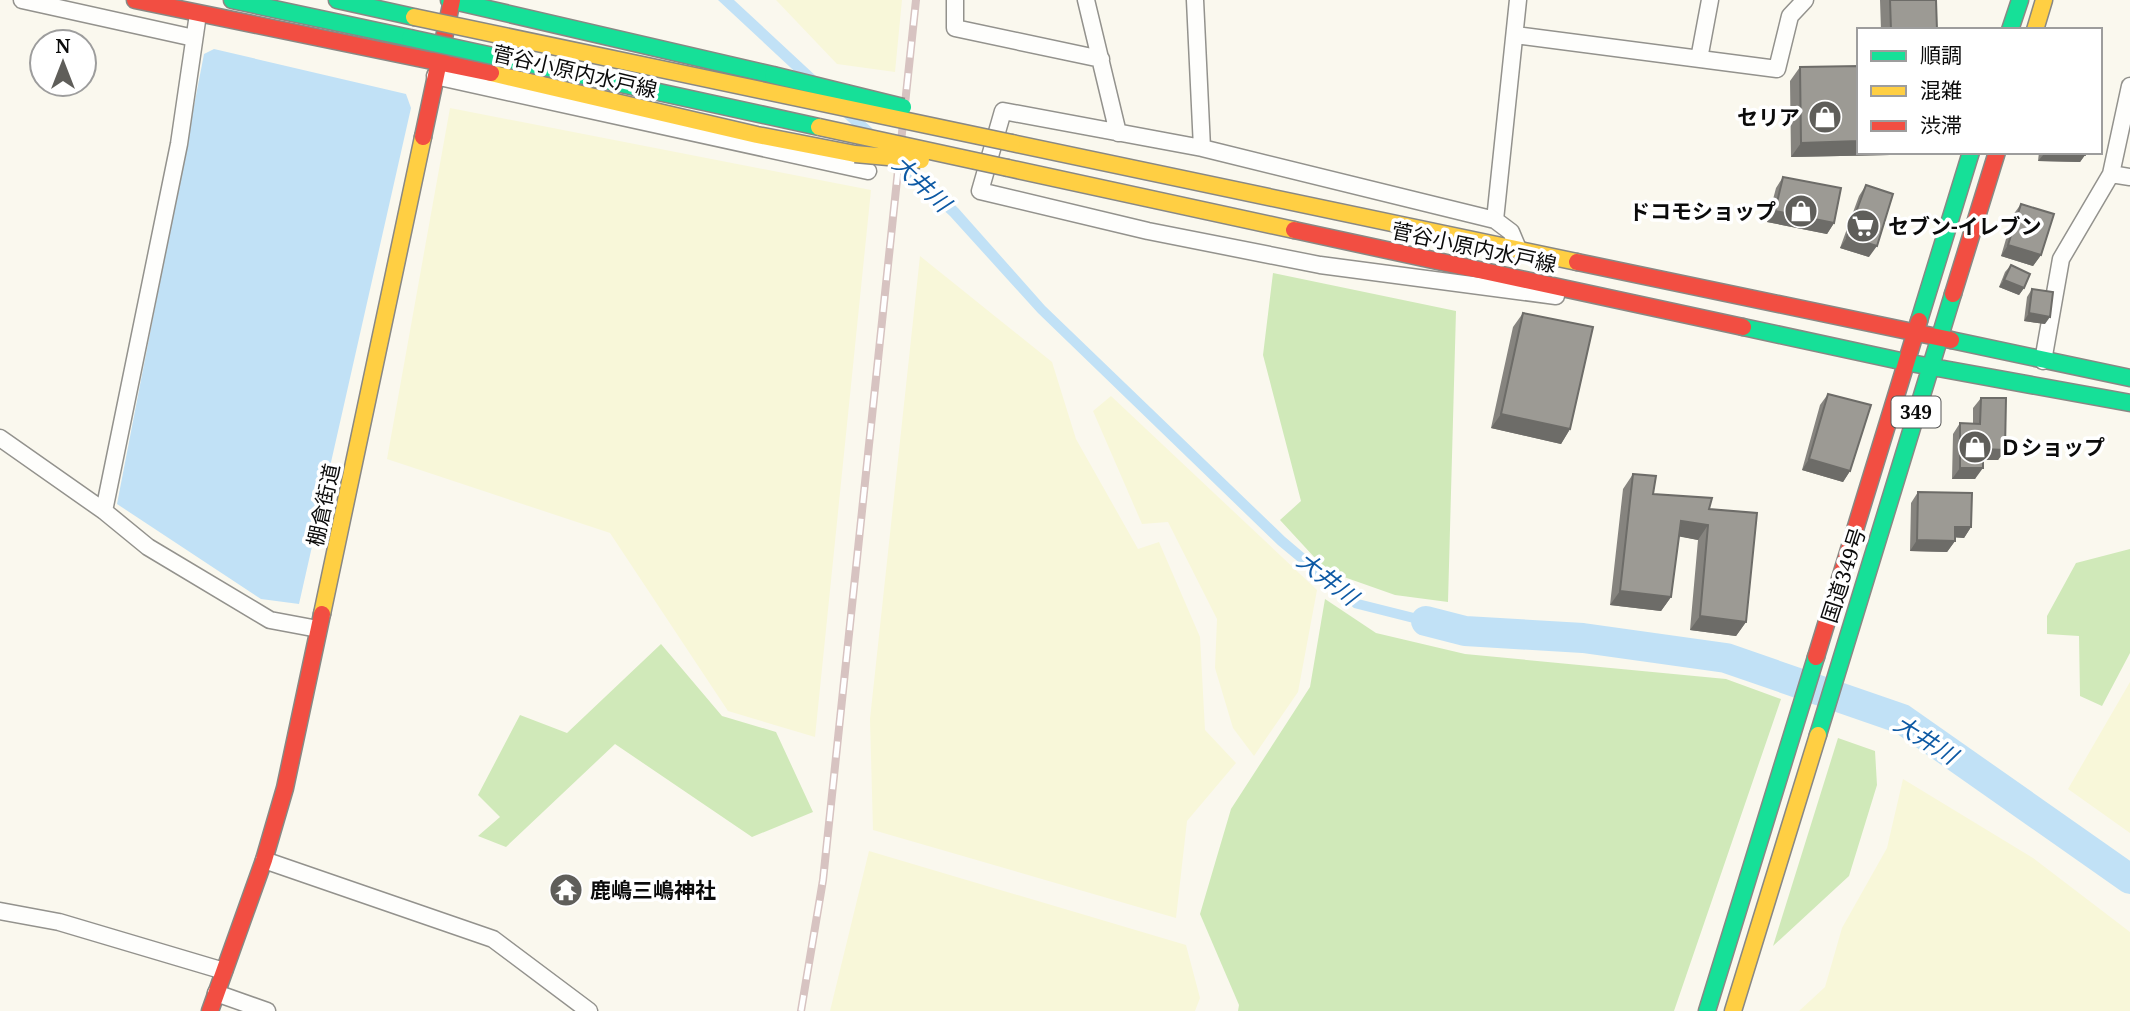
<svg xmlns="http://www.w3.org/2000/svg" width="2130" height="1011" viewBox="0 0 2130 1011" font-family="'Noto Serif','Noto Sans JP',serif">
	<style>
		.farmland { fill: #f8f7d9 }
		.forest { fill: #d0e9b9 }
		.water { fill: #c1e1f6 }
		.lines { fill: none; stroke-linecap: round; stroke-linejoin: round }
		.river { stroke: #c1e1f6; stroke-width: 30 }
		.street-casing { stroke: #93928d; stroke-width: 19 }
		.fast-casing { stroke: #898884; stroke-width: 19 }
		.slow-casing { stroke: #898884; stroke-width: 19 }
		.jam-casing { stroke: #898884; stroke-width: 19 }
		.street { stroke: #fefefc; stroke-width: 16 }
		.fast { stroke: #16e098; stroke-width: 16 }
		.slow { stroke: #ffcf43; stroke-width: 16 }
		.jam { stroke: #f24e42; stroke-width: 16 }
		.rail-casing { stroke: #d7c3c1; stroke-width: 8 }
		.rail { stroke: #fff; stroke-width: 5; stroke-dasharray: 16; stroke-linecap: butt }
		.fast-bridge-casing { stroke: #898884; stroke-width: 19; stroke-linecap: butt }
		.slow-bridge-casing { stroke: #898884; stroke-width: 19; stroke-linecap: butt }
		.fast-bridge { stroke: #16e098; stroke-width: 16 }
		.slow-bridge { stroke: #ffcf43; stroke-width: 16 }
		.wall { fill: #86847f }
		.shaded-wall { fill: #6d6c68 }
		.building { fill: #9c9a94; stroke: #6d6c68; stroke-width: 2 }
		.labels { text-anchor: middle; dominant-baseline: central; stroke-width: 7; stroke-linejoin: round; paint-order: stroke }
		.shield { fill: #fff; stroke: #545454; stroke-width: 2 }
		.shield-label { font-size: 19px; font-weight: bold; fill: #0b0b0b }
		.street-label { font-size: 21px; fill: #0b0b0b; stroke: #fff }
		.poi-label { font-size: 21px; font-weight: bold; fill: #0b0b0b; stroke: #fff; text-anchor: start }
		.water-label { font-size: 23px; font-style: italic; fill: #0d59a4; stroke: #fff }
	</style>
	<rect width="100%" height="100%" fill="#faf8ee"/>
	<path class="farmland" d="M776 0H902L895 72 837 64Z
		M450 108 871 190 815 737 728 711 610 533 387 459Z
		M920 256 1052 362 1076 439 1138 549 1159 542 1200 637 1205 730 1236 763 1187 821 1176 918 873 830 870 719Z
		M1111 396 1317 590 1298 692 1254 756 1233 728 1215 668 1217 619 1168 522 1142 524 1093 411Z
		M2130 682V833L2068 789Z
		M1903 779 2033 858 2130 932V1011H1799L1825 987 1842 928 1887 848Z
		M869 851 1186 945 1200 998 1195 1011H830Z"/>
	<path class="forest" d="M1273 273 1456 311 1448 602 1395 595 1327 571 1280 520 1301 501 1263 355Z
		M2130 549V653L2102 706 2080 696 2079 636 2047 634V616L2076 563Z
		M1325 599 1376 633 1465 654 1726 679 1781 699 1674 1011H1238L1239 1005 1200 914 1231 809 1310 687Z
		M661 644 722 716 776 732 813 812 752 837 615 744 506 847 478 836 500 817 478 795 520 715 567 733Z
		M1838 738 1875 751 1877 785 1849 876 1773 946Z"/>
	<path class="water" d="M718 0H734L958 208 1045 306 1285 537 1358 599 1466 626 1465 636 1354 608 1278 545 1038 313 950 216Z
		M214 49 406 94 411 108 299 604 261 599 117 504 204 54Z"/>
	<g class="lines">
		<path class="river" d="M1426 621 1465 631 1583 638 1726 658 1902 719 2130 879"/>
		<defs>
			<path id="street" d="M22 0 194 38
				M955 0V28L1101 59
				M1086 0 1118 133
				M1195 0 1202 148
				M1518 0 1495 220 1202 148 1003 111 980 191 1148 231 1320 265 1556 296
				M1515 35 1777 69 1790 16 1805 0
				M1699 59 1710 0
				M435 76 868 171
				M2111 174 2130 177
				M1495 220 1511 232 1519 251
				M2043 361 2061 259 2111 174 2130 86
				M0 438 104 511 148 547 270 620 318 629
				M104 511 179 144 198 14
				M264 860 493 939 589 1011
				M0 911 59 922 224 971
				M216 993 267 1011"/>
			<path id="fast" d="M232 0 410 38
				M337 0 414 17
				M449 0 773 75
				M2010 30 2020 0
				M1919 321 1971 152
				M1743 327 1905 362 2130 403
				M1951 340 2130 378
				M1818 735 1953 294
				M1707 1011 1816 657"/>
			<path id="slow" d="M2035 30 2044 0
				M491 73 757 135 855 154
				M1012 143 1577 262
				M1008 168 1294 230
				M322 614 423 137
				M1733 1011 1818 735"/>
			<path id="jam" d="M135 0 491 73
				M423 137 452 0
				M1294 230 1743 327
				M1577 262 1951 340
				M1953 294 1997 152
				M1816 657 1919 321
				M210 1011 264 860 285 788 322 614"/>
		</defs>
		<use href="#street" class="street-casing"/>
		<use href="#fast" class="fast-casing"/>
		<use href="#slow" class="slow-casing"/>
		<use href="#jam" class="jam-casing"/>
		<use href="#street" class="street"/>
		<use href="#fast" class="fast"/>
		<use href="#slow" class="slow"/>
		<use href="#jam" class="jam"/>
		<defs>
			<path id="rail" d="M801 1011 823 880 916 0"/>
		</defs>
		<use href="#rail" class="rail-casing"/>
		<use href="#rail" class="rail"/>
		<defs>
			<path id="fast-bridge" d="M410 38 819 127
				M773 75 903 107"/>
			<path id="slow-bridge" d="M414 17 1012 143
				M819 127 1008 168
				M855 154 921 160"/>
		</defs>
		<use href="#fast-bridge" class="fast-bridge-casing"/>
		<use href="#slow-bridge" class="slow-bridge-casing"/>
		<use href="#fast-bridge" class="fast-bridge"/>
		<use href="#slow-bridge" class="slow-bridge"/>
	</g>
	<path class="wall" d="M1880 0H1936L1937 30H1881Z
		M1800 67 1890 155 1791 157 1790 81Z
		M2039 152H2086L2085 155 2080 162 2038 161Z
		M1783 177 1834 223 1827 234 1767 222 1776 188Z
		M1866 185 1869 257 1840 248 1859 196Z
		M2021 204 2041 255 2033 266 2001 256 2013 215Z
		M2011 265 2024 288 2019 295 1999 287 2005 272Z
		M2032 289 2045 324 2024 321 2027 297Z
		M1523 313 1570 429 1561 444 1491 428 1513 327Z
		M1828 394 1850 471 1843 482 1802 470 1820 405Z
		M1981 398 2005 450 1998 460H1983L1975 479H1952L1953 434 1960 423 1973 424V408Z
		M1633 474 1653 494 1709 509 1746 622 1736 636 1690 630 1698 540 1679 536 1671 597 1661 611 1610 605 1623 489Z
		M1918 492 1971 527 1964 538 1955 537V541L1947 552 1910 551 1911 503Z"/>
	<path class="shaded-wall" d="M1859 141V152H1892L1890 155 1791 157 1801 143Z
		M2044 154 2085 155 2080 162 2038 161Z
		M1775 211 1834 223 1827 234 1767 222Z
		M1847 237 1877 246 1869 257 1840 248Z
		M2008 245 2041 255 2033 266 2001 256Z
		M2004 280 2024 288 2019 295 1999 287Z
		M2029 313 2050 317 2045 324 2024 321Z
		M1501 414 1570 429 1561 444 1491 428Z
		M1983 449 2005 450 1998 460H1976Z
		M1809 459 1850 471 1843 482 1802 470Z
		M1960 468H1983L1975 479H1952Z
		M1681 521 1708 525 1698 540 1671 535Z
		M1955 527H1971L1964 538 1948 537Z
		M1917 540 1955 541 1947 552 1910 551Z
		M1620 591 1671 597 1661 611 1610 605Z
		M1700 616 1746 622 1736 636 1690 630Z"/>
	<path class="building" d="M1890 0H1936L1937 30H1891Z
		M1859 66V141L1801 143 1800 67Z
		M2044 152H2086L2085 155 2044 154Z
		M1783 177 1841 188 1834 223 1775 211Z
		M1866 185 1893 194 1877 246 1847 237Z
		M2021 204 2054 214 2041 255 2008 245Z
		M2011 265 2030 274 2024 288 2004 280Z
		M2032 289 2053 292 2050 317 2029 313Z
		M1523 313 1593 327 1570 429 1501 414Z
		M1828 394 1871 405 1850 471 1809 459Z
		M1981 398H2006L2005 450 1983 449V468H1960V423L1980 424Z
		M1633 474 1656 476 1653 494 1712 498 1709 509 1757 513 1746 622 1700 616 1708 525 1681 521 1671 597 1620 591Z
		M1918 492 1972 493 1971 527H1955V541L1917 540Z"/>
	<defs>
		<symbol id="shop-disc" viewBox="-11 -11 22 22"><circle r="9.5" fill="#5f5e5a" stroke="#fff"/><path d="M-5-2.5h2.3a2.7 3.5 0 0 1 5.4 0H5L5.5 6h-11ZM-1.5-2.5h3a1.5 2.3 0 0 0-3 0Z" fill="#fff"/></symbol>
		<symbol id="supermarket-disc" viewBox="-11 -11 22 22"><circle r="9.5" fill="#5f5e5a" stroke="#fff"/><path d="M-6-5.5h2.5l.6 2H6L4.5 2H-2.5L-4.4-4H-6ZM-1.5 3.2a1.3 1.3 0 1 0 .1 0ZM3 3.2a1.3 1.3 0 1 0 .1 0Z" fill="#fff"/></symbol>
		<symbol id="temple-disc" viewBox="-11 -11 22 22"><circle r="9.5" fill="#5f5e5a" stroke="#fff"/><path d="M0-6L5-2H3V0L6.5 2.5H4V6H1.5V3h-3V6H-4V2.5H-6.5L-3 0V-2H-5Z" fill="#fff"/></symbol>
	</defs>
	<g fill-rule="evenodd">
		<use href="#shop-disc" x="1806" y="98" width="38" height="38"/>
		<use href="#shop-disc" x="1782" y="192" width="38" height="38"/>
		<use href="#supermarket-disc" x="1844" y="207" width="38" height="38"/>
		<use href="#shop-disc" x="1956" y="428" width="38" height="38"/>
		<use href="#temple-disc" x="547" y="871" width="38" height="38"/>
	</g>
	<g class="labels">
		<rect class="shield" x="1891.5" y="396.5" width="49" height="31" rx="5"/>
		<g class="shield-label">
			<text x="1916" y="412">349</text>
		</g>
		<g class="street-label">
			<text transform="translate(575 71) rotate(13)">菅谷小原内水戸線</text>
			<text transform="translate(1474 247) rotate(12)">菅谷小原内水戸線</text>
			<text transform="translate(323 505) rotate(-78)">棚倉街道</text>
			<text transform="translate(1843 575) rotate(-72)">国道349号</text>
		</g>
		<g class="poi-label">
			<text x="1800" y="117" text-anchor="end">セリア</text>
			<text x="1776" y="211" text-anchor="end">ドコモショップ</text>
			<text x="1888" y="226">セブン-イレブン</text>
			<text x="2000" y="447">Ｄショップ</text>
			<text x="590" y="890">鹿嶋三嶋神社</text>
		</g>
		<g class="water-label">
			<text transform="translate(922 183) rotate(43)">大井川</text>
			<text transform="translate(1328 578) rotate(38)">大井川</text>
			<text transform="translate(1926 739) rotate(32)">大井川</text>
		</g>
	</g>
	<rect x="1857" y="28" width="245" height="126" fill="#ffffff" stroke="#9d9d9d" stroke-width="2"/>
	<rect x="1871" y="51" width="35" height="10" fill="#16e098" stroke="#9d9d9d" stroke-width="2"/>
	<text x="1920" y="63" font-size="21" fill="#0b0b0b">順調</text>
	<rect x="1871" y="86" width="35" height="10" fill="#ffcf43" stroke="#9d9d9d" stroke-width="2"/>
	<text x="1920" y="98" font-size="21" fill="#0b0b0b">混雑</text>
	<rect x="1871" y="121" width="35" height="10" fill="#f24e42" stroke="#9d9d9d" stroke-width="2"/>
	<text x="1920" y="133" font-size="21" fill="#0b0b0b">渋滞</text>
	<g transform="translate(63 63)"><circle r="33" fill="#ffffff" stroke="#9d9d9d" stroke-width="2"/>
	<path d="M0-5L12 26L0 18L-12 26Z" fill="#5f5e5a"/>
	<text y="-10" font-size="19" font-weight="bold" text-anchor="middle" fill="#0b0b0b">N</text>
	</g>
</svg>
